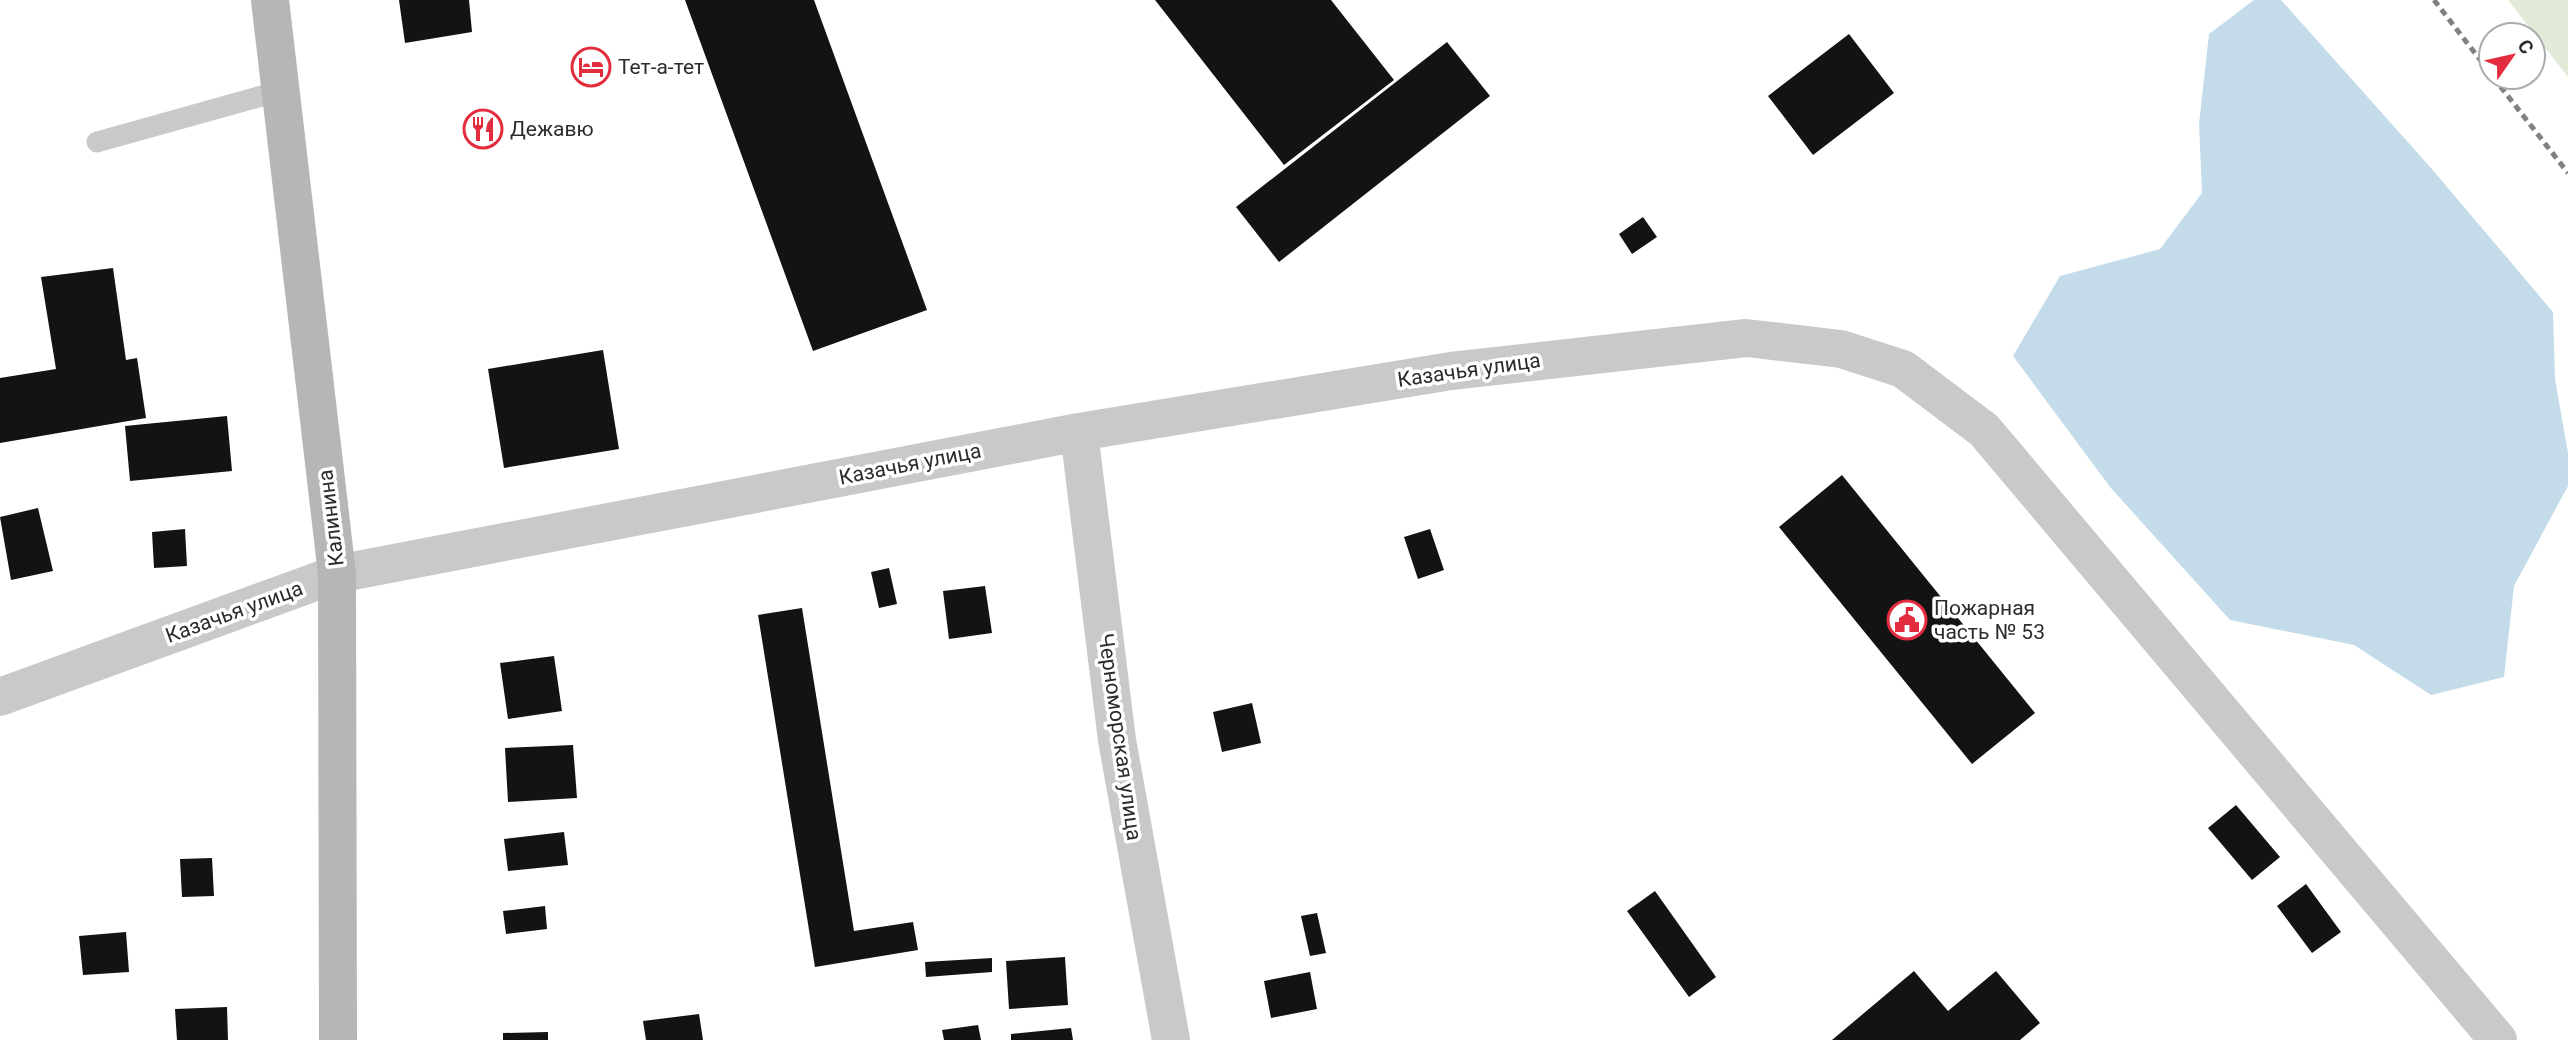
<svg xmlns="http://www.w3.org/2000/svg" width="2568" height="1040" viewBox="0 0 2568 1040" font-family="Roboto,sans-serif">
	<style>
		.green { fill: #e2ead8 }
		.water { fill: #c4dcea }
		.building { fill: #131313 }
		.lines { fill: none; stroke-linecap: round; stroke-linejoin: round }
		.lane { stroke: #c9c9c9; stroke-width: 21 }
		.street { stroke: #c9c9c9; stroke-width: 38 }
		.secondary { stroke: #b6b6b6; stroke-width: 38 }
		.rail { stroke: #818181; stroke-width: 5; stroke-dasharray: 7 5; stroke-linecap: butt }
		.labels { text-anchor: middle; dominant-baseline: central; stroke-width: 7; stroke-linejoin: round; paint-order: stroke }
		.poi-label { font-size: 21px; fill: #2c2c2c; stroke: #fff; text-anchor: start }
		.street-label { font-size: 21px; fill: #2c2c2c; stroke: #fff }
	</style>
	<rect width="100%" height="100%" fill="#fff"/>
	<path class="green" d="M2508 0H2568V77Z"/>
	<path class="water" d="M2254 0H2281L2431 168 2553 312 2555 379 2568 453V486L2514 586 2504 677 2431 695 2354 645 2230 620 2110 487 2013 356 2060 276 2160 249 2202 193 2199 124 2209 34Z"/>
	<path class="building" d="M399 0H469L472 32 405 43Z
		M685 0H814L927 310 813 351Z
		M1155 0H1331L1394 80 1284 165Z
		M1849 34 1894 93 1813 155 1768 96Z
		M1447 42 1490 96 1279 262 1236 207Z
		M1643 217 1657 237 1632 254 1619 234Z
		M113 268 126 360 137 358 146 418 0 443V378L56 369 41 277Z
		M603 350 619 449 504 468 488 369Z
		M227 416 232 471 130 481 125 426Z
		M1842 475 2035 713 1972 764 1779 527Z
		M38 508 53 571 11 580 0 517Z
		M185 529 187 566 154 568 152 532Z
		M1430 529 1444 570 1418 579 1404 537Z
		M889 568 897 604 879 608 871 572Z
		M985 586 992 633 949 639 943 591Z
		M802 608 854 931 913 922 918 950 815 967 758 615Z
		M554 656 562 711 508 719 500 663Z
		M1252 703 1261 743 1222 752 1213 712Z
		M573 745 577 798 508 802 505 748Z
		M2236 805 2280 857 2252 880 2208 828Z
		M564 832 568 865 508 871 504 839Z
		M212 858 214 896 182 897 180 859Z
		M2306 884 2341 932 2312 953 2277 906Z
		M1655 891 1716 977 1689 997 1627 911Z
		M545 906 547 929 506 934 503 911Z
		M1317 913 1326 953 1310 956 1301 916Z
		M126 932 129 972 83 975 79 936Z
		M1065 957 1068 1005 1009 1009 1006 961Z
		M992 958V972L926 977 925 962Z
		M1914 971 1948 1011 1996 971 2040 1023 2020 1040H1832Z
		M1310 972 1317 1009 1271 1018 1264 981Z
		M227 1007 228 1040H177L175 1009Z
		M699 1014 703 1040H646L643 1021Z
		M978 1025 981 1040H944L942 1030Z
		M1071 1028 1073 1040H1011V1034Z
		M548 1032V1040H503V1033Z"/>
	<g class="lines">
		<path class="lane" d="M97 142 280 91"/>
		<path class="street" d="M1079 432 1117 740 1171 1040
			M0 697 337 574 1079 432 1451 371 1746 338 1841 349 1903 369 1984 430 2498 1040"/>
		<path class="secondary" d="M270 0 337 574 338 1040"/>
		<path class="rail" d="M2434 0 2491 74
			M2493 77 2568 173"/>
	</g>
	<defs>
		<symbol id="hotel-ring" viewBox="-11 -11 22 22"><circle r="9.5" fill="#fff" stroke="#e42c3f" stroke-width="1.5"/><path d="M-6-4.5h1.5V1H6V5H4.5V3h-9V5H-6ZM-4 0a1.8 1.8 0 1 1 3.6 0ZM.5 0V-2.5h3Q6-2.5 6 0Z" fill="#e42c3f"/></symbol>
		<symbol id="restaurant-ring" viewBox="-11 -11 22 22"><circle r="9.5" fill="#fff" stroke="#e42c3f" stroke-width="1.5"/><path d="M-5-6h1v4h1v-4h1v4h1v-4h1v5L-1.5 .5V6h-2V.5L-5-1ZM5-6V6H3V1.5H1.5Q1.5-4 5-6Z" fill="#e42c3f"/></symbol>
		<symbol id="civic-ring" viewBox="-11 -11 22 22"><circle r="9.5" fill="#fff" stroke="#e42c3f" stroke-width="1.5"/><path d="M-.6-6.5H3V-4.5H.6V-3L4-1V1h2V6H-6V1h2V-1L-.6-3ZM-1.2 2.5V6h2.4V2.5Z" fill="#e42c3f"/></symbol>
	</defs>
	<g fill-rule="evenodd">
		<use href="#hotel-ring" x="569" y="45" width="44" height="44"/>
		<use href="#restaurant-ring" x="461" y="107" width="44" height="44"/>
		<use href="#civic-ring" x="1885" y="598" width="44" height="44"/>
	</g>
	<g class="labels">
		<g class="poi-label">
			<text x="618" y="67">Тет-а-тет</text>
			<text x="510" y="129">Дежавю</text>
			<text x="1934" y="608">Пожарная<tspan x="1934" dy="24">часть № 53</tspan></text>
		</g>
		<g class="street-label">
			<text transform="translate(1469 370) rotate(-8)">Казачья улица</text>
			<text transform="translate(910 464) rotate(-11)">Казачья улица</text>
			<text transform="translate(331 518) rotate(-97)">Калинина</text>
			<text transform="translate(234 612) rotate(-20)">Казачья улица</text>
			<text transform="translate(1120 737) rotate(82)">Черноморская улица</text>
		</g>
	</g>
	<g transform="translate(2512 56) rotate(56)"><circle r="33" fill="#ffffff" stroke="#ababab" stroke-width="2"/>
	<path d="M0-5L12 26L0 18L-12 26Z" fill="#e42c3f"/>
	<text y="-10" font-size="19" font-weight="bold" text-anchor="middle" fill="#2c2c2c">С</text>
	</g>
</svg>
